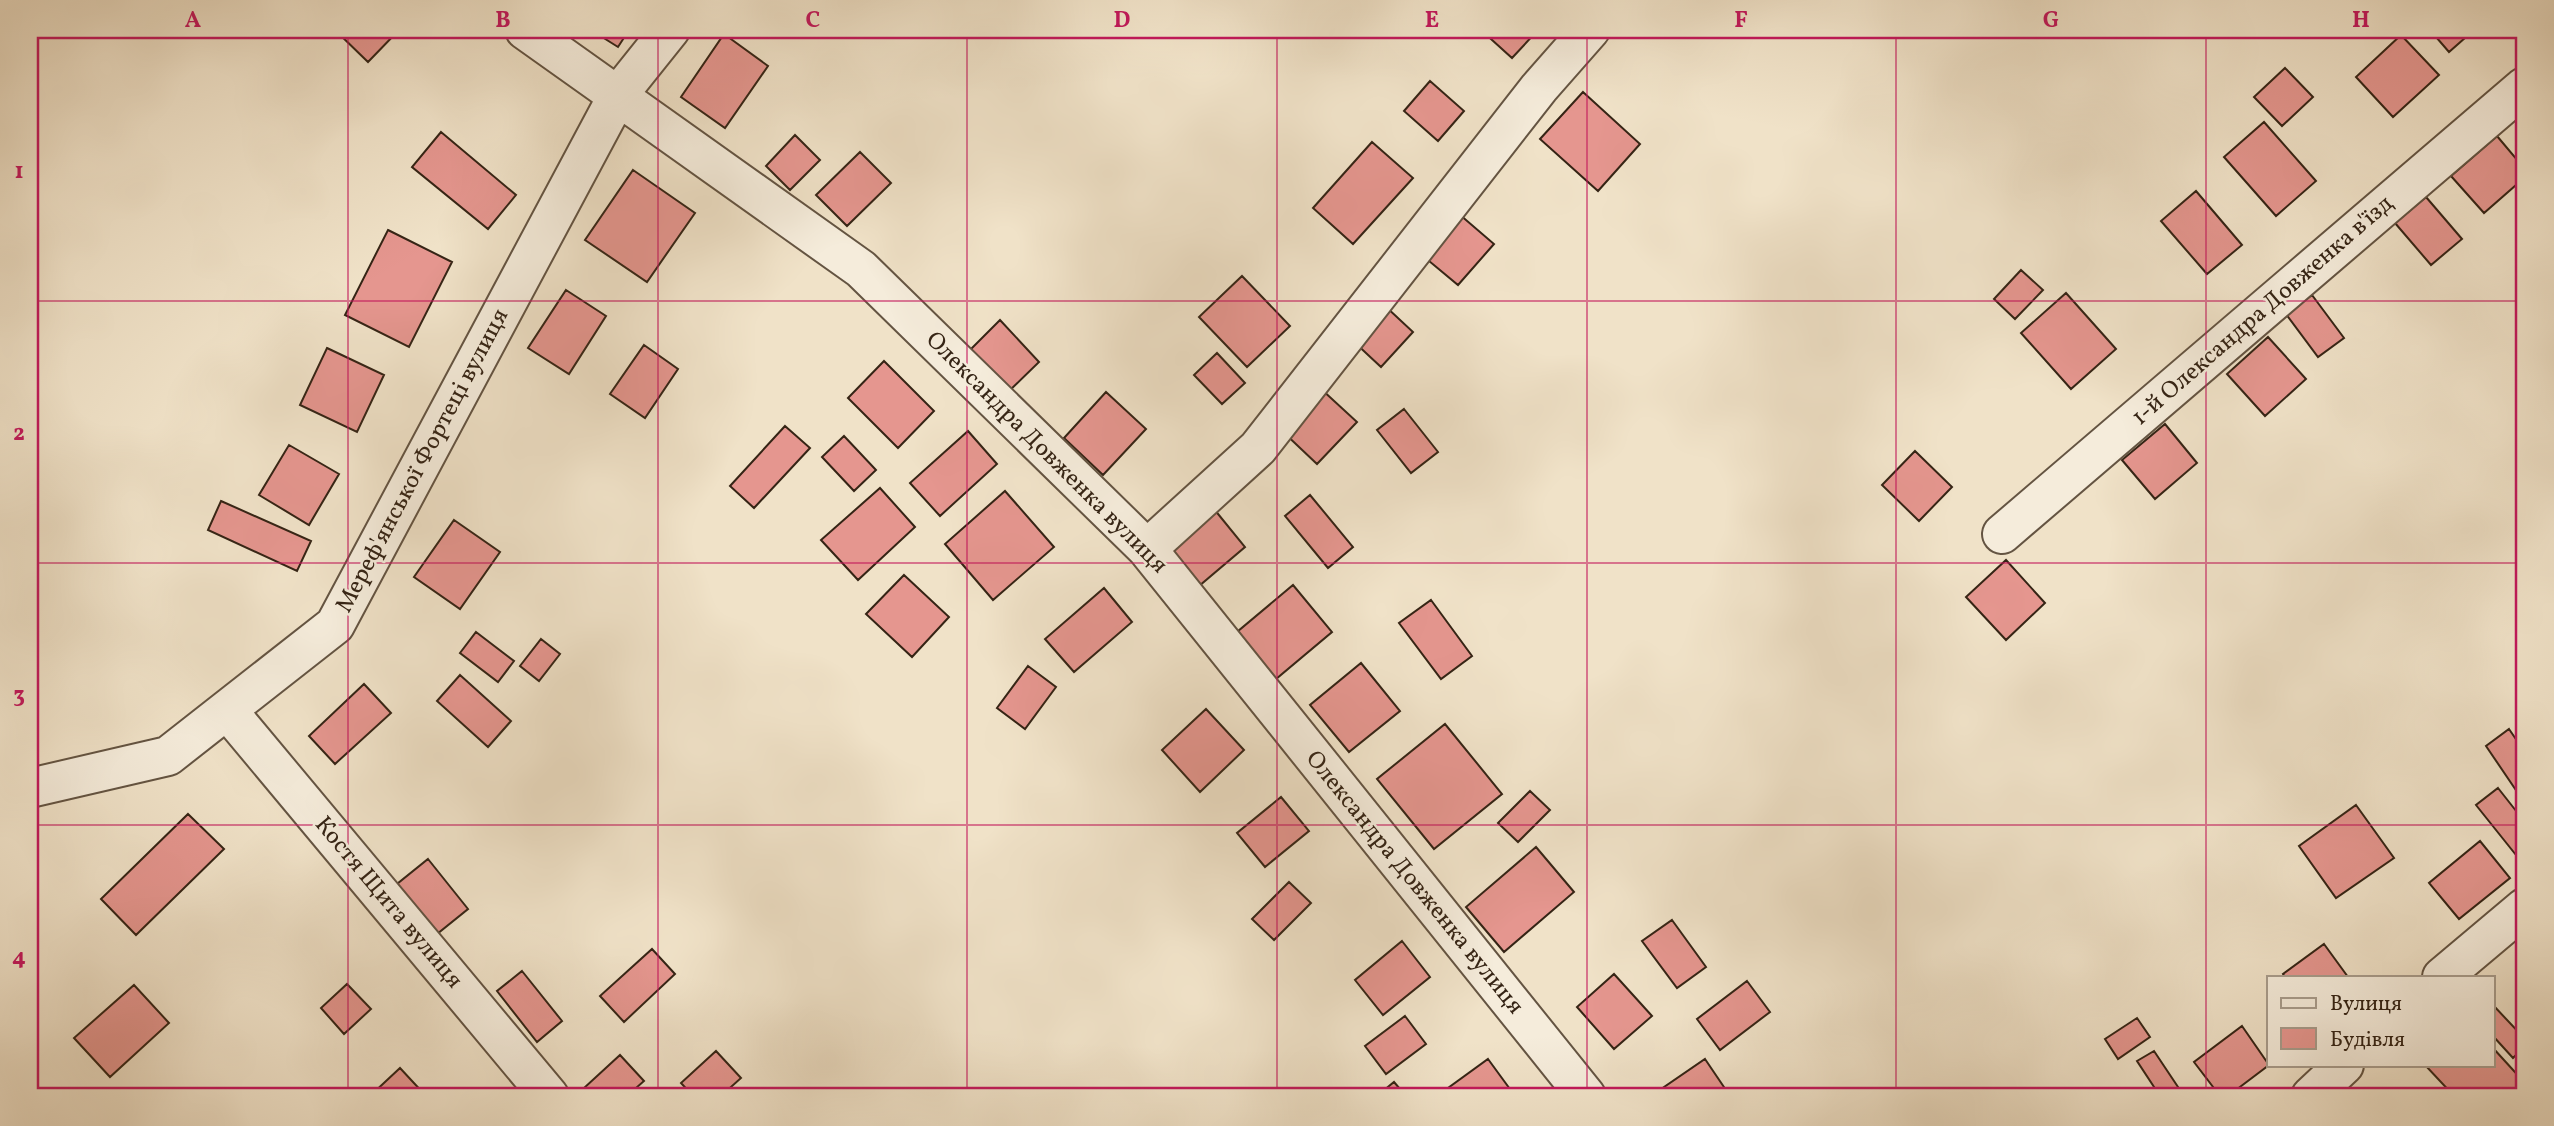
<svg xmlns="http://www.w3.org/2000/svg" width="2554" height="1126" viewBox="0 0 2554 1126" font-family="Vollkorn,serif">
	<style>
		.building { fill: #e5968f; stroke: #352415; stroke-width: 2 }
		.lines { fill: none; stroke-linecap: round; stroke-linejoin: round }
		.street-casing { stroke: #645442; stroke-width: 42 }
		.street { stroke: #f5ecdb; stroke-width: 38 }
		.grid { fill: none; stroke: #c2185b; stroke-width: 2; stroke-opacity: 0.55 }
		.labels { text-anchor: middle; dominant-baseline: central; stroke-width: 5; stroke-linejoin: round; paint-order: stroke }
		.street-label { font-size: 24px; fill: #352415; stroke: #f5ecdb }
		.neatline { fill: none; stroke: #c2185b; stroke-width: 2.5 }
		.grid-label { font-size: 23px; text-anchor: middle; font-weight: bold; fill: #c2185b }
	</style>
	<rect width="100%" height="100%" fill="#f0e2c8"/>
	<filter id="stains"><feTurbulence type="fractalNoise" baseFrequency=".00286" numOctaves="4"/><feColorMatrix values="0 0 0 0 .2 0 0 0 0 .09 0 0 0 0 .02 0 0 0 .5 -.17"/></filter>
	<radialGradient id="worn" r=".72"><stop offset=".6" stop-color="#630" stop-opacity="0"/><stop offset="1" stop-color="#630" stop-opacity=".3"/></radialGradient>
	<path class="building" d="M335 30H399L368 62Z
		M591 30H629L618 47Z
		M1481 30H1538L1512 58Z
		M2430 30H2474L2449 52Z
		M724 34 768 66 725 128 681 97Z
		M2401 35 2439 75 2393 117 2356 77Z
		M2285 68 2313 97 2282 126 2254 97Z
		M1430 81 1464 111 1438 141 1404 111Z
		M1583 92 1640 144 1598 191 1540 139Z
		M2264 122 2316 181 2276 216 2224 157Z
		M441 132 516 195 488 229 412 167Z
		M795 135 820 160 790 190 766 166Z
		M2497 136 2524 168V178L2484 213 2451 176Z
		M1372 142 1413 178 1353 244 1313 208Z
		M860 152 891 183 847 226 816 195Z
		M633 170 695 213 647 282 585 240Z
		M2196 191 2242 245 2207 274 2161 221Z
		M2426 197 2462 239 2431 265 2395 223Z
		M1459 214 1494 244 1458 285 1423 256Z
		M388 230 452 262 409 347 345 315Z
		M2021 270 2043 290 2015 319 1994 299Z
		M1242 276 1290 326 1247 367 1199 317Z
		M566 290 606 316 569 374 528 348Z
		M2066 293 2116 349 2071 389 2021 333Z
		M2312 295 2344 338 2318 357 2286 314Z
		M1384 305 1413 332 1381 367 1352 340Z
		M1000 320 1039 362 1006 394 967 353Z
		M2268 337 2306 379 2265 416 2227 374Z
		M644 345 678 369 645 418 610 394Z
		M327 348 384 375 357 432 300 405Z
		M1217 353 1245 383 1222 404 1194 375Z
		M884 361 934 411 898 448 848 398Z
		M1320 388 1357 422 1317 464 1280 429Z
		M1106 392 1146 429 1103 475 1064 438Z
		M1404 409 1438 452 1411 473 1377 430Z
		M2165 424 2197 463 2155 499 2122 460Z
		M785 426 810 448 754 508 730 486Z
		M968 431 997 464 940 516 910 483Z
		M844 436 876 470 854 491 822 457Z
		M289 445 339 474 309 525 259 495Z
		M1915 451 1952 487 1919 521 1882 485Z
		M880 488 915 527 858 580 821 540Z
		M1005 491 1054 547 993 600 945 544Z
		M1310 495 1353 547 1328 568 1285 516Z
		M221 501 311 541 297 571 208 530Z
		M1214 509 1245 547 1199 586 1167 548Z
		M454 520 500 552 460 609 414 577Z
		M2006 560 2045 603 2006 640 1966 597Z
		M904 575 949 617 912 657 866 614Z
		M1293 585 1332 632 1276 679 1237 632Z
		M1104 588 1132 622 1074 672 1045 639Z
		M1431 600 1472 656 1441 679 1399 623Z
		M476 632 514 661 498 682 460 653Z
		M541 639 560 654 539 681 520 666Z
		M1361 663 1400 711 1349 752 1310 705Z
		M1028 666 1056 687 1025 729 997 708Z
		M460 675 511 721 488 747 437 701Z
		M364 684 391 713 335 764 309 736Z
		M1206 709 1244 750 1200 792 1162 750Z
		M1445 724 1502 794 1434 849 1377 779Z
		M2509 729 2524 751V802L2486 746Z
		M2498 788 2524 821V865L2476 805Z
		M1530 791 1550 810 1518 842 1498 823Z
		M1281 797 1309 831 1265 867 1237 833Z
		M2356 805 2394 858 2336 898 2299 846Z
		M188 814 224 849 136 935 101 899Z
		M2480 841 2510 878 2459 919 2429 883Z
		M1536 847 1574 892 1504 952 1466 907Z
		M428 859 468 909 437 934 397 884Z
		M1289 882 1311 903 1274 940 1252 919Z
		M1672 920 1706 967 1677 988 1642 941Z
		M1402 941 1430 977 1383 1015 1355 980Z
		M2324 944 2348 977H2285L2283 974Z
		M652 949 675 974 624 1022 600 996Z
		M522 971 562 1021 537 1042 497 991Z
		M1614 974 1652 1016 1614 1049 1577 1007Z
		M1747 981 1770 1012 1720 1050 1697 1019Z
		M347 984 371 1009 344 1034 321 1008Z
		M134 985 169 1023 110 1077 74 1038Z
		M2493 1005 2524 1038V1047L2513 1058 2493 1036Z
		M1405 1016 1426 1044 1386 1074 1365 1046Z
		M2137 1018 2150 1037 2118 1059 2105 1039Z
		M2242 1026 2269 1065 2228 1096H2220L2194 1062Z
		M2493 1048 2524 1082 2508 1096H2454L2425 1065H2493Z
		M716 1051 741 1078 721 1096H693L681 1083Z
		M2154 1051 2184 1096H2160L2137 1061Z
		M620 1055 644 1081 627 1096H591L584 1088Z
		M1488 1059 1515 1096H1437Z
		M1705 1059 1730 1096H1651Z
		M400 1068 426 1096H370Z
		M1394 1082 1406 1096H1377Z"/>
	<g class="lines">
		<defs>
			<path id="street" d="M525 30 861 269 1147 549 1586 1096
				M2002 534 2524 87
				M1147 549 1258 448 1539 88 1590 30
				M227 710 549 1096
				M30 788 168 756 335 625 618 95 670 30
				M2442 977 2524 908
				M2311 1096 2344 1065"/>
		</defs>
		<use href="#street" class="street-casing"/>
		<use href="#street" class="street"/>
	</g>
	<path class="grid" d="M348 30V1096M658 30V1096M967 30V1096M1277 30V1096M1587 30V1096M1896 30V1096M2206 30V1096M30 301H2524M30 563H2524M30 825H2524"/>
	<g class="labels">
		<g class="street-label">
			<text transform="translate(2263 311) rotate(-41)">1-й Олександра Довженка в'їзд</text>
			<text transform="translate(1046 453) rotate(45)">Олександра Довженка вулиця</text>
			<text transform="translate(423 461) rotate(-62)">Мереф'янської Фортеці вулиця</text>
			<text transform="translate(1414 883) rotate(51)">Олександра Довженка вулиця</text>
			<text transform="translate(388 903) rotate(50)">Костя Щита вулиця</text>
		</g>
	</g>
	<rect width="2554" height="1126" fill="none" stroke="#f0e2c8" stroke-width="77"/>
	<rect x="2267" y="976" width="228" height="91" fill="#f5ecdb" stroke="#a89c8c" stroke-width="2"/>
	<rect x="2281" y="998" width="35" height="10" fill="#f5ecdb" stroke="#a89c8c" stroke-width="2"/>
	<text x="2330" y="1010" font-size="21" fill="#352415">Вулиця</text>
	<rect x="2281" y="1028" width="35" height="21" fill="#e5968f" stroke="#a89c8c" stroke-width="2"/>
	<text x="2330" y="1046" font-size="21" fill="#352415">Будівля</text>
	<rect x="38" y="38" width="2478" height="1050" class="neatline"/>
	<g class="grid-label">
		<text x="193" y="27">A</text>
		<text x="503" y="27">B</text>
		<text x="813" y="27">C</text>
		<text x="1122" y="27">D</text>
		<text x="1432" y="27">E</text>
		<text x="1741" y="27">F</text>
		<text x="2051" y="27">G</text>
		<text x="2361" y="27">H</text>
		<text x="19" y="178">1</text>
		<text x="19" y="440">2</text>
		<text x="19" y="702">3</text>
		<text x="19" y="964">4</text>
	</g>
	<rect width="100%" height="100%" filter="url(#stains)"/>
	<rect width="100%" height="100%" fill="url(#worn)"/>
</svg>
